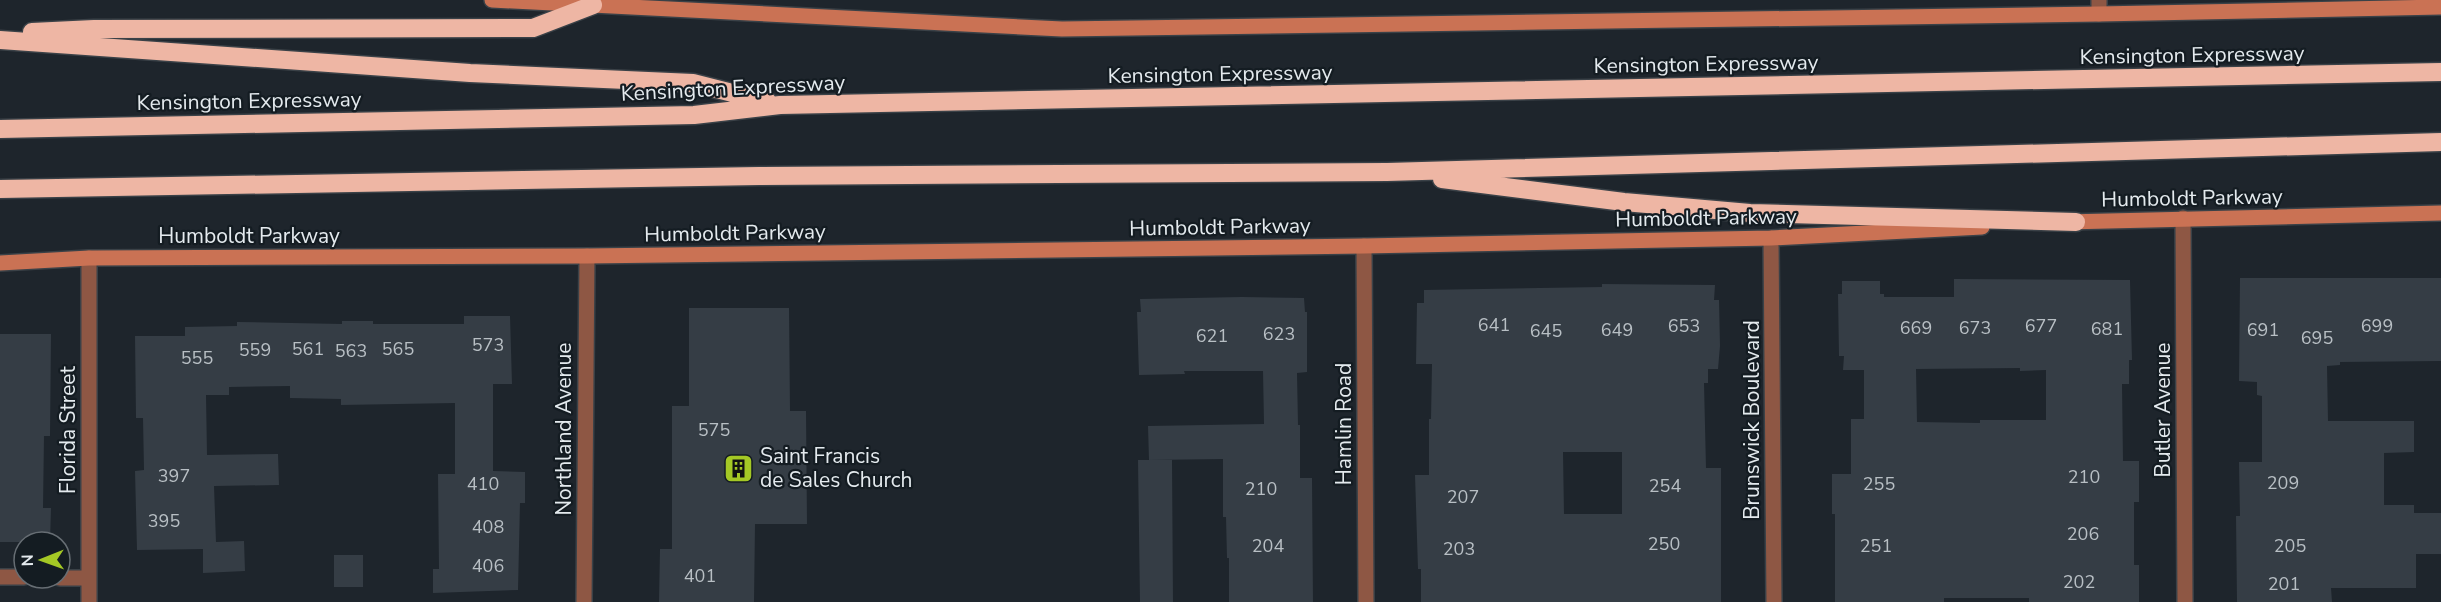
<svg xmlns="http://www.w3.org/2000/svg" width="2441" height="602" viewBox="0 0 2441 602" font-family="'Nunito Sans',sans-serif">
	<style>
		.building { fill: #353d45; fill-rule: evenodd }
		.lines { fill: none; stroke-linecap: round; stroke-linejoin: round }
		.street-casing { stroke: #3a4147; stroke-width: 18 }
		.secondary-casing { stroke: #3a4147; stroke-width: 18 }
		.highway-casing { stroke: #3a4147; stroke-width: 21 }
		.street { stroke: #8e5744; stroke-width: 15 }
		.secondary { stroke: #ca7254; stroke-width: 15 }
		.highway { stroke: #eeb6a4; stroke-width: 18 }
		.labels { text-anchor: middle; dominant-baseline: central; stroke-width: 4.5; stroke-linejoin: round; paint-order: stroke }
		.number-label { font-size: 18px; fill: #b8bfc4 }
		.street-label { font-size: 21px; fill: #e4eaee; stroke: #141c22 }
		.poi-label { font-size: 21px; fill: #e4eaee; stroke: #141c22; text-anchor: start }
	</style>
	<rect width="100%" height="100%" fill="#1e252c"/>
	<path class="building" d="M2240 278H2441V361L2340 362V365L2327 366 2328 421H2414V452L2384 453V505H2414V513H2441V554H2416V588H2331L2332 602H2237L2236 516H2240L2239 462H2262V396L2257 395V382L2239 381Z
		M1954 279 2130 280 2132 360H2129V384H2122L2123 461H2139V502H2134V565H2139V602H2029V598H1944V602H1835V514H1832V474H1851V419H1864V370H1843L1844 356H1839L1838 294H1842V281H1880V294H1884V297H1954ZM2020 368V371L2046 370V420H1980V423L1917 422 1916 369Z
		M1602 284 1715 285 1714 300H1719L1720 346 1718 369H1708V383H1704L1706 468H1721V602H1421V569H1418L1415 475H1429V419H1431L1432 364H1416L1417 303H1424V290L1602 287ZM1563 452H1622V514H1564Z
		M1242 297 1304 298 1305 312H1307V372L1297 373 1298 425H1300V478H1312L1313 602H1229V558H1227L1226 517H1223V459L1149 460 1148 426 1264 424 1263 371H1184L1185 374 1139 375 1137 312H1141L1140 299Z
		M689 308H789L790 411H806L807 524H755L754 602H659L660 549H672V406H689Z
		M464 316H510L512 384H493V471L525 472V503H520L518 590 433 593V569H439L438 474H455V403L341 405V399L290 398V386L229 387V395H206L207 455 278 454 279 485 214 486 216 542 244 541 245 571 203 573V549L137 550 135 471 144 470 143 418H136L135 336H185V327L237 326V322L342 324V321H373V324H464Z
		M0 334H51L50 436H44L43 508H51L50 542H0Z
		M1138 460H1172L1173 602H1140Z
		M334 555H363V587H334Z"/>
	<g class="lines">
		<defs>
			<path id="street" d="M2099 0V14
				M2183 218 2185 602
				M1771 238 1774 602
				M1364 246 1366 602
				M89 258V602
				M0 577H24
				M60 578H89
				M584 602 587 256"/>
			<path id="secondary" d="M492 0 1062 29 2099 14 2441 7
				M2066 222 2441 213
				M0 263 89 258 587 256 1364 246 1771 238 1982 227"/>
			<path id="highway" d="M32 32 94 29 533 28 593 5
				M0 40 470 73 693 83 768 102
				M0 129 694 115 780 105 2441 72
				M1442 179 1624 202 1750 213 2076 222
				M0 189 759 176 1387 172 2441 142"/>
		</defs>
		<use href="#street" class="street-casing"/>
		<use href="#secondary" class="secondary-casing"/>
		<use href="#highway" class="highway-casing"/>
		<use href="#street" class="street"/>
		<use href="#secondary" class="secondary"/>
		<use href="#highway" class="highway"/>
	</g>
	<defs>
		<symbol id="building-square" viewBox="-11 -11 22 22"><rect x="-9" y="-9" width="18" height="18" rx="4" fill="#a4c825" stroke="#141c22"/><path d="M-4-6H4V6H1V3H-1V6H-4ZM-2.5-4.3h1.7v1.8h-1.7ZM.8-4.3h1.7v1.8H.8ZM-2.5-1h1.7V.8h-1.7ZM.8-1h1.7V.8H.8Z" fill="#111"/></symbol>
	</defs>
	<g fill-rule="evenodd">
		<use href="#building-square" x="722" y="452" width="33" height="33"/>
	</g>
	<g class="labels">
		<g class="number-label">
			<text x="1494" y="325">641</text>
			<text x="1684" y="326">653</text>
			<text x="2041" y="326">677</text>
			<text x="2377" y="326">699</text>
			<text x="1916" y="328">669</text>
			<text x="1975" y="328">673</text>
			<text x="2107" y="329">681</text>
			<text x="1617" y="330">649</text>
			<text x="2263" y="330">691</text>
			<text x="1546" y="331">645</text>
			<text x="1279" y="334">623</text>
			<text x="1212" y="336">621</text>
			<text x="2317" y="338">695</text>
			<text x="488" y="345">573</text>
			<text x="308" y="349">561</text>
			<text x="398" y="349">565</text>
			<text x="255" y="350">559</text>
			<text x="351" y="351">563</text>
			<text x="197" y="358">555</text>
			<text x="714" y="430">575</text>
			<text x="174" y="476">397</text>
			<text x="2084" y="477">210</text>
			<text x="2283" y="483">209</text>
			<text x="483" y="484">410</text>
			<text x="1879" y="484">255</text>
			<text x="1665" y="486">254</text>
			<text x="1261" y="489">210</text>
			<text x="1463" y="497">207</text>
			<text x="164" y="521">395</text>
			<text x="488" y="527">408</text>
			<text x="2083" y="534">206</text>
			<text x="1664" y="544">250</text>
			<text x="1268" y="546">204</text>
			<text x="1876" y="546">251</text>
			<text x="2290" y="546">205</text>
			<text x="1459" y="549">203</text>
			<text x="488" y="566">406</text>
			<text x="700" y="576">401</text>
			<text x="2079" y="582">202</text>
			<text x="2284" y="584">201</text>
		</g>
		<g class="street-label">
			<text transform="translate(2192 55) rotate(-1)">Kensington Expressway</text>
			<text transform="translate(1706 64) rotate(-1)">Kensington Expressway</text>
			<text transform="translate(1220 74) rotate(-1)">Kensington Expressway</text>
			<text transform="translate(733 88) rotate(-3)">Kensington Expressway</text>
			<text transform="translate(249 101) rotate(-1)">Kensington Expressway</text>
			<text transform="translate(2192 198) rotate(-1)">Humboldt Parkway</text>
			<text transform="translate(1706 218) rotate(-1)">Humboldt Parkway</text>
			<text transform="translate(1220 227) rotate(-1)">Humboldt Parkway</text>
			<text transform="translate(735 233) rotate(-1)">Humboldt Parkway</text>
			<text x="249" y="236">Humboldt Parkway</text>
			<text transform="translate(2163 410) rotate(-90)">Butler Avenue</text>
			<text transform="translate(1752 420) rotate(-90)">Brunswick Boulevard</text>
			<text transform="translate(1344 424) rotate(-90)">Hamlin Road</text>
			<text transform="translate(564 429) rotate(-90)">Northland Avenue</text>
			<text transform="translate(68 430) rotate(-90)">Florida Street</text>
		</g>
		<g class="poi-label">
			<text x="760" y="456">Saint Francis<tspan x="760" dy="24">de Sales Church</tspan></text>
		</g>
	</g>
	<g transform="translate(42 560) rotate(269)"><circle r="28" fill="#141c22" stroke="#676e74" stroke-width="1.5"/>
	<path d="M0-4.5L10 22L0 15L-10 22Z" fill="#a4c825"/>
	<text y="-9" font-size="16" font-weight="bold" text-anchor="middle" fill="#e4eaee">N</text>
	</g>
</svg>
